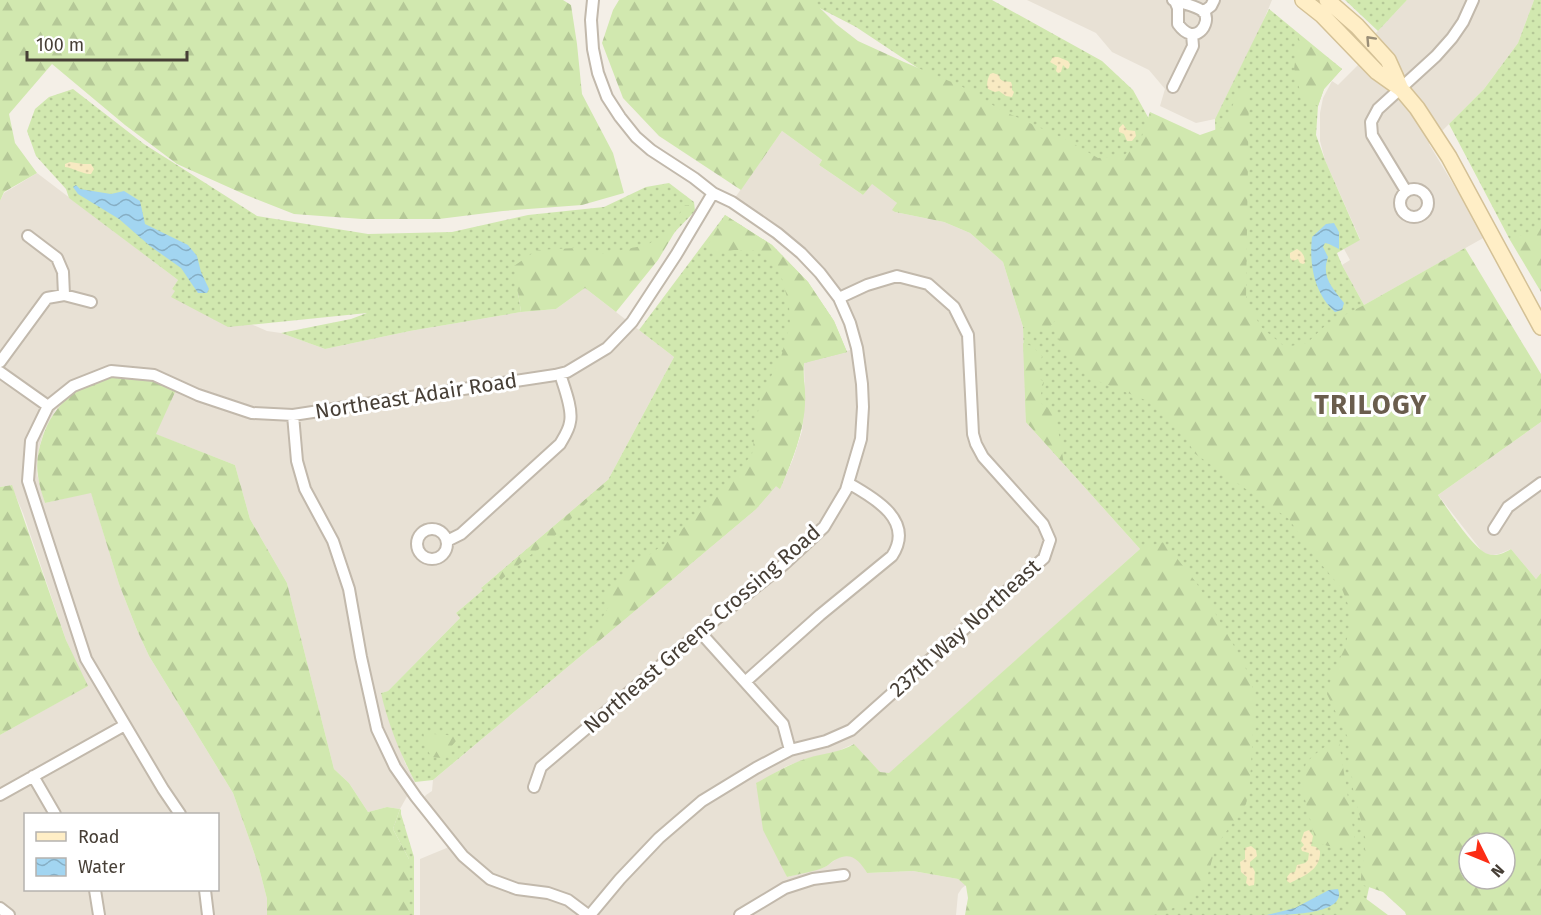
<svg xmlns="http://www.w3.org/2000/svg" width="1541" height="915" viewBox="0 0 1541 915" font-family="'Fira Sans',sans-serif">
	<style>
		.residential { fill: #e8e1d5; fill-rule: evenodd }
		.grass { fill: url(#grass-dots) }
		.forest { fill: url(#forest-firs); fill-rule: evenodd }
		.sand { fill: url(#sand-dots) }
		.water { fill: url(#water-waves) }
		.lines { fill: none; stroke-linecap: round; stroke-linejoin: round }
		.street-casing { stroke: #c2b9ac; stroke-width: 14 }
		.secondary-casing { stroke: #d4c196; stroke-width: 18 }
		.street { stroke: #fff; stroke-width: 10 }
		.secondary { stroke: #ffeec6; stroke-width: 15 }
		.oneway { stroke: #9a8e77 }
		.labels { text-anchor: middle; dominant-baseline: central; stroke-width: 6; stroke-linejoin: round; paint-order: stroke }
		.street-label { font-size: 21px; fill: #473f36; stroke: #fff }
		.district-label { font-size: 27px; font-weight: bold; letter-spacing: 1.5px; fill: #6a5d4d; stroke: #fff }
	</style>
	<defs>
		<pattern id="grass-dots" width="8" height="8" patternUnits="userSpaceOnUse" patternTransform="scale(1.5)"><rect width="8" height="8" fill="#d1e8af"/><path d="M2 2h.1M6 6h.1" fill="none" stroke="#b5c897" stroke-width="1.8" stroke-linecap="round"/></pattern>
		<pattern id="forest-firs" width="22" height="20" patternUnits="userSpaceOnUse" patternTransform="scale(1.5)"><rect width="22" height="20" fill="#d1e8af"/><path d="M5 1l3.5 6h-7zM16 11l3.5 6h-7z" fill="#b5c897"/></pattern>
		<pattern id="sand-dots" width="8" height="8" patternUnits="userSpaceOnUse" patternTransform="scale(1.5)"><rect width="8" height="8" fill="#f8eac2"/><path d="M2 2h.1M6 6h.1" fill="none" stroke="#d6caa7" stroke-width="1.8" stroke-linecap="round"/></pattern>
		<pattern id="water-waves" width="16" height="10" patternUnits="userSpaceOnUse" patternTransform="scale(1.5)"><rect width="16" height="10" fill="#a2d5f1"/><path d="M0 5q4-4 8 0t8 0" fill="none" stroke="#86aec4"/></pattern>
	</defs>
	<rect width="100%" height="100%" fill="#f4efe7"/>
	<path class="residential" d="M1027 0H1272L1260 29 1215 119 1196 123 1160 106 1165 89 1149 70 1112 52 1096 33Z
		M1407 0H1534L1518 43 1484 89 1429 144 1485 237 1364 305 1342 265 1350 260 1344 249 1360 239 1325 160 1320 141V113L1323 98 1332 81 1338 85 1381 42 1375 34Z
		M782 131 822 160 819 165 863 195 871 183 897 203 895 212 944 222 970 233 1003 262 1023 327 1026 422 1140 549 889 774 880 772 853 744 836 752 809 758 787 766 756 784 787 877 825 867 838 858 844 855 855 857 861 863 867 873 913 871 958 879 966 885 962 888 958 894 956 915H420V859L449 847 416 807 426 795 432 791 433 780 756 509 776 486 780 489 793 459 802 431 805 400 804 363 857 348 850 323 820 273 732 202Z
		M37 173 178 280 172 289 204 308 237 318 267 331 281 333 325 349 410 331 521 312 556 309 585 288 674 357 608 480 482 587 483 590 456 613 460 618 388 691 381 693 405 763 415 782 400 809 387 807 368 812 349 783 334 769 287 583 250 519 235 465 155 434 56 409 44 431 39 448 37 474 45 503 91 492 119 584 137 630 149 656 233 793 258 864 267 899V915H0V735L87 686 66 640 23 513 11 485 0 487V201L4 193ZM26 814H218V890H26Z
		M1541 422V573L1536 579 1511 549 1499 554 1493 555 1486 554 1481 550 1438 495Z"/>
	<path class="grass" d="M804 0H992L1102 61 1133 90 1154 128 1119 171 963 98 856 27Z
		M1345 0H1407L1378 31Z
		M1534 0H1541V248L1510 240 1449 124 1484 89 1518 43Z
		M1269 9 1342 69 1324 89 1318 106 1316 135 1325 160 1360 240 1337 253 1342 265 1364 305 1378 320 1257 391 1218 219 1215 119Z
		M73 89 144 144 257 216 368 234 452 232 528 215 604 207 646 187 669 183 694 202 695 211 644 264 518 292 521 312 410 331 325 349 281 333 351 319 367 313 228 327 171 297 175 291 172 289 178 280 69 198 66 189 36 156 27 131 35 109 49 97Z
		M725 215 772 245 808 282 834 321 847 352 804 363C802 376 806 389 805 402 804 432 792 461 780 489L776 486 756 509 433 780 415 782C400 753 388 724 381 693L388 691 460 618 456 613 483 590 481 588 608 480 674 357 639 330Z
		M1057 283 1371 556 1385 815 1363 915H1068L1221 704 1140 549 1026 422 1023 327Z
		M400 809 401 810V814L414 857V915H409V859L393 829Z"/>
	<path class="forest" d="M0 0H563L571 5 577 44 582 94 613 153 624 193 582 205 503 211 439 219H362L294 214 246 195 177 164 125 125 52 64 9 114 15 143 37 173 4 192 0 201Z
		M619 0H812L836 24 858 41 904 62 961 86 1001 110 1067 140 1098 158 1123 156 1140 142 1150 112 1200 135 1223 127 1239 91 1249 90 1246 300 1261 327 1285 347 1307 343 1327 324 1364 305 1465 248 1541 374V422L1438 495C1447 508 1474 550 1488 554 1496 557 1504 553 1511 549L1536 579 1541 573V915H1406L1405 912 1383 892 1360 884 1366 841 1353 789 1349 740 1327 694 1333 672 1345 648 1352 615 1342 589 1311 552 1289 519 1194 453 1185 435 1155 404 1088 377 1059 341 1055 321 1045 332 1023 327 1003 262 970 233 944 222 895 212 892 210 897 203 872 184 863 195 819 165 822 160 782 131 741 190 659 136 623 98 602 43 613 10ZM1469 843H1505V879H1469Z
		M1299 35 1342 69 1324 89 1318 106 1302 98 1294 69Z
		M685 205H691L658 260 616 312 585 288 556 309 521 312 514 266 537 250 575 248 601 254 647 245 670 230Z
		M725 215 772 245 808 282 834 321 847 352 804 363C802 376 806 389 805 402 804 432 792 461 780 489L776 486 756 509 593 646 583 637 601 620 609 606 602 595 642 560 671 539 724 490 752 454 760 398 781 357 790 325 789 305 781 275 758 250H734L714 255 707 247Z
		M1541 227V292L1510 240Z
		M1023 343 1032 346 1042 356 1037 377 1044 382 1039 402 1055 412 1064 464 1026 422Z
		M119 375 152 379 176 390 156 434 235 465 250 519 287 583 334 769 349 783 368 812 387 807 400 809 393 829 409 859V915H267V899L258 864 233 793 149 656 137 630 119 584 91 493 45 503C42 494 39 485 38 476 36 464 38 450 42 439 53 402 82 382 119 375Z
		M608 480H612L589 500 551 540 529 556 501 580 497 575Z
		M12 485 66 640 88 686 0 735V487Z
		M1164 542 1195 581 1214 611 1238 653 1249 675 1255 696 1250 782 1246 804 1216 846 1204 888 1187 903 1154 915H965L968 898 966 886 958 879 913 871 867 873C860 861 851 851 837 859 832 861 829 865 825 867 814 872 798 874 787 877L763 830 756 783C773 774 789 764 808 758 824 753 839 753 854 744L880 772 889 773 1140 549Z
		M423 730 433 734 460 736 442 758 431 757 425 744Z
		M1334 740 1339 742 1356 847 1328 846 1316 842 1301 784 1306 763 1314 755Z
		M1361 895 1388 915H1344Z"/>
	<path class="sand" d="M1053 57H1058L1068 61 1070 64 1069 68 1067 69 1063 65 1061 72 1058 73 1056 71 1057 66 1050 62Z
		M993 73 999 75 1000 79 1003 81 1011 82 1012 85V90L1014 92 1012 97 1006 96 999 91 995 92 988 89C986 84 988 78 990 74Z
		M1123 124 1127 130 1135 131 1136 136 1132 141H1127L1124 134 1119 132V128Z
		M70 162 83 164H91L94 169 91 174C84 175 74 168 65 167V164Z
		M1297 249C1303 252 1305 257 1305 263L1303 264 1300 263 1298 259 1293 261 1290 258V253Z
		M1309 830 1313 836 1311 846 1316 847 1320 851C1321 870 1304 876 1290 883L1287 881V877L1290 873 1295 872 1297 865 1305 863 1308 860 1309 853 1302 851 1301 848 1304 845 1301 841 1304 832Z
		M1251 846 1256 850 1257 856 1250 862V866L1253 868 1255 872C1254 876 1255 880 1254 885L1249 886 1246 883 1247 877 1241 872 1240 862 1245 859V848Z"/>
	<path class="water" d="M76 185 80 189 111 194 124 191 140 201 145 224 188 245 197 256 201 272 209 289 207 293H198L181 268 150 246 119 219 78 194 73 187Z
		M1334 223 1339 232V249L1329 244 1325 243 1323 247 1328 257C1321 277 1332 287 1344 303L1342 310 1335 312C1314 293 1309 264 1312 237L1326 224Z
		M1338 889C1348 915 1286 915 1267 915L1295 908 1329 890Z"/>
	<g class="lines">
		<defs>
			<path id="street" d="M1173 0C1181 3 1198 6 1204 12 1212 23 1195 48 1178 24V8L1175 1
				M1203 12 1211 6 1214 0
				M1173 87 1193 46 1192 34
				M1400 203a14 14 0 1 1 28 0a14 14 0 1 1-28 0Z
				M1406 191 1372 135 1371 122 1378 109 1436 56 1452 38 1463 22 1473 0
				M28 236 57 258 63 272 64 295
				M0 362 47 298 64 295 91 302
				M0 372 48 406
				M293 415 297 461 305 489 333 541 349 589 361 657 377 729 395 767 416 797 463 856 490 879 517 889 548 893 568 900 588 915
				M1494 529 1508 507 1541 483
				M417 544a15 15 0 1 1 30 0a15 15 0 1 1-30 0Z
				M447 541 461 534 560 444C564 437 569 430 570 422 573 409 564 387 560 374
				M700 632 783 724 790 750
				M745 682 820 615 892 556C915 521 875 498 848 483
				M33 776 55 814
				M534 787 541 767 700 632 783 565 824 527 846 490 861 439 863 407 862 384 857 348 850 323 839 298 820 273 801 253 777 233 732 202 713 193 694 178 651 150 636 137 620 117 607 97 598 73 593 49 591 20 593 0
				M0 795 125 725
				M180 814 163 789 86 659 28 481 31 441 48 406 73 386 111 371 154 375 198 395 252 413 293 415 555 375 567 372 607 348 632 322 676 255 713 193
				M95 890 99 915
				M205 890 208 915
				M0 908 9 915
				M590 915 620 879 659 838 702 801 756 768 790 750 826 741 851 730 1044 558 1050 540 1043 524 983 457 976 444 973 434 968 335 954 307 928 284 897 276 867 285 839 298
				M740 915 785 888 813 879 844 875"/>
			<path id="secondary" d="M1303 0 1322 15 1377 72 1401 89 1417 108 1449 157 1541 327
				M1327 0 1357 26 1388 60 1401 89"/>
		</defs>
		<use href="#street" class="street-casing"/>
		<use href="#secondary" class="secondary-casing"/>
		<use href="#street" class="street"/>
		<use href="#secondary" class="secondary"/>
	</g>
	<defs><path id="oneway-chevron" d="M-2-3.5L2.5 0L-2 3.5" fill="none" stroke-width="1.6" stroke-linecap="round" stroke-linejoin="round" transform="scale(1.5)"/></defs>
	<use class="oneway" href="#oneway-chevron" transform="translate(1370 40) rotate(-133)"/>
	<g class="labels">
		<g class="street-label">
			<text transform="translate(416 396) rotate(-9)">Northeast Adair Road</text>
			<text transform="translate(965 628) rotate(-42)">237th Way Northeast</text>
			<text transform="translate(702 629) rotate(-41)">Northeast Greens Crossing Road</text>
		</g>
		<g class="district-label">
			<text x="1371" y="405">TRILOGY</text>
		</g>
	</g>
	<rect x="24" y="813" width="195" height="78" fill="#ffffff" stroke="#b5b2af" stroke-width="1.5"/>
	<rect x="36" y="832" width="30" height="9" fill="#ffeec6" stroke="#b5b2af" stroke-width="1.5"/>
	<text x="78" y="843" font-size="18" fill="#473f36">Road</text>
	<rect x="36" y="858" width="30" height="18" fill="url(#water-waves)" stroke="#b5b2af" stroke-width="1.5"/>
	<text x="78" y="873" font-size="18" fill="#473f36">Water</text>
	<g transform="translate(1487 861) rotate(133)"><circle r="28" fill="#ffffff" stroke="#b5b2af" stroke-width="1.5"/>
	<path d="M0-4.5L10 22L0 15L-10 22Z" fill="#fc2d15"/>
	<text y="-9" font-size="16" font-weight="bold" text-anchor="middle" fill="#473f36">N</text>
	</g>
	<path d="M27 51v9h160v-9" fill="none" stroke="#473f36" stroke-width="3"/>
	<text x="36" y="51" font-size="18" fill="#473f36" stroke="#ffffff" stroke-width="4.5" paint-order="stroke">100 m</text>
</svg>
